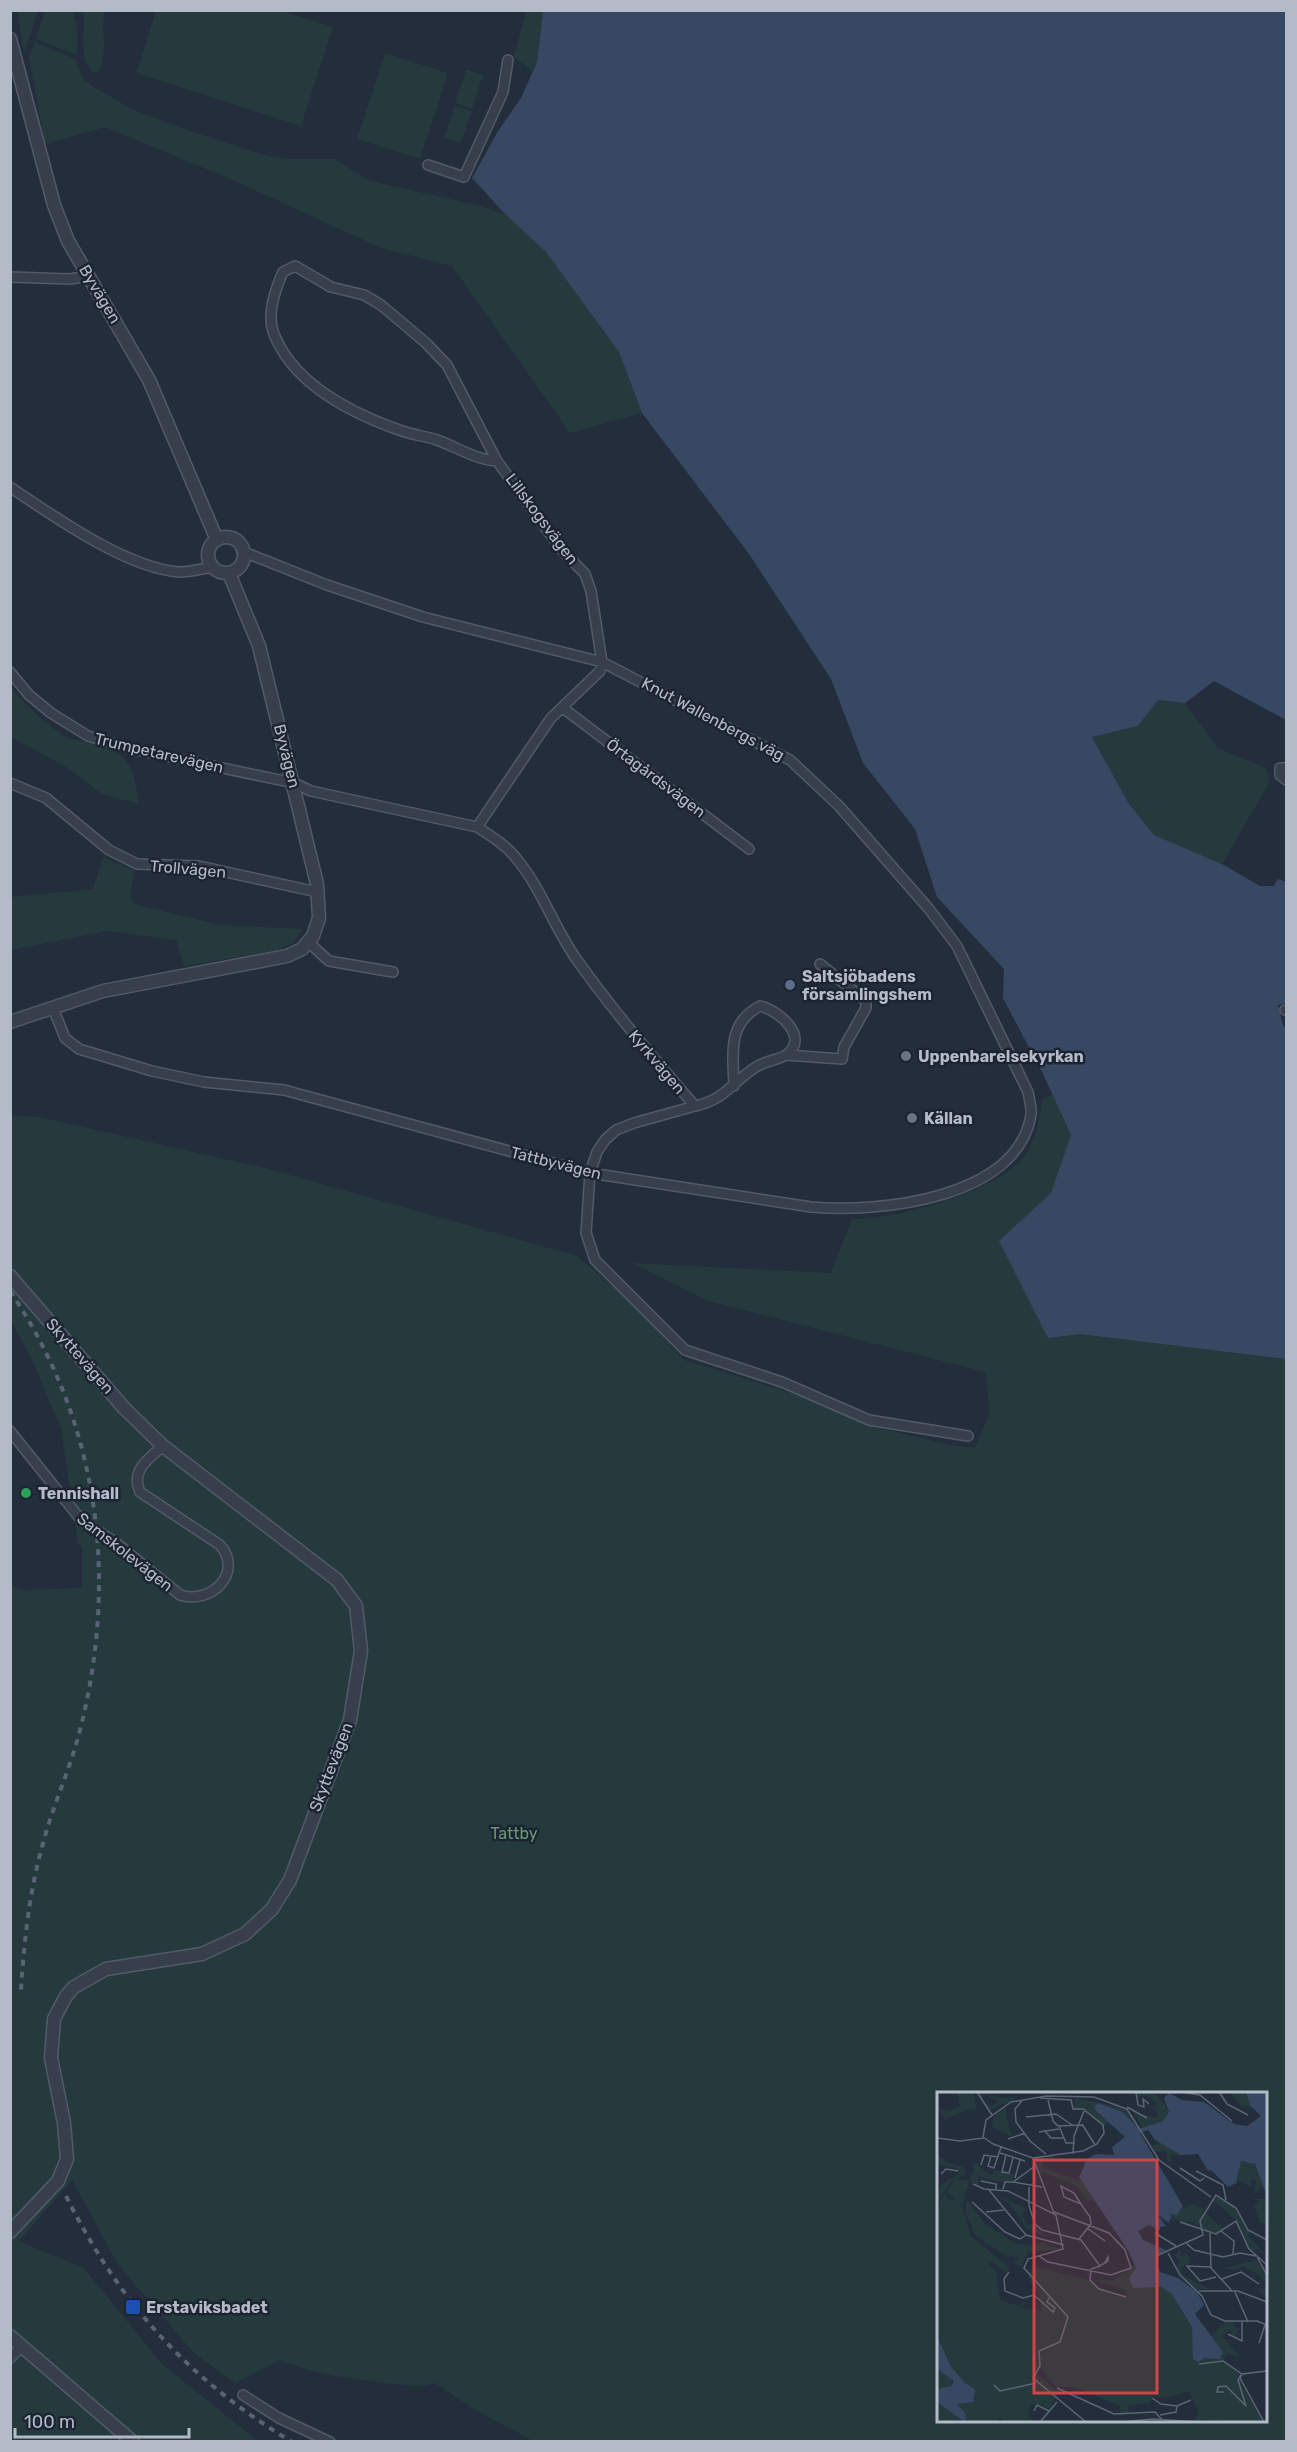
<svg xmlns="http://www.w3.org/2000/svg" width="1297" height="2452" viewBox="0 0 1297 2452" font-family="Rubik,sans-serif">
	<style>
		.green { fill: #253a3d; fill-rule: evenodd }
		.water { fill: #374863 }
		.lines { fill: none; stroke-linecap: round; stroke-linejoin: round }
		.minor-casing { stroke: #525a67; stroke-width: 12 }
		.tertiary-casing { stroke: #525a67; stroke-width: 15 }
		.minor { stroke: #373f4d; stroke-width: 9 }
		.tertiary { stroke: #373f4d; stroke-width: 12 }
		.rail { stroke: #596374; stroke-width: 4; stroke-dasharray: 6 6; stroke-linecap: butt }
		.minor-bridge-casing { stroke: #525a67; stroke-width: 12; stroke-linecap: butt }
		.minor-bridge { stroke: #373f4d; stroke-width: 9 }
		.service-dot { fill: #5c6f8a; stroke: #1c2431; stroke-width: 2 }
		.worship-dot { fill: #6b7280; stroke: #1c2431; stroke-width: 2 }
		.leisure-dot { fill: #2e9e5b; stroke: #1c2431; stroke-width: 2 }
		.transit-dot { fill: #1a4fb4; stroke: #1c2431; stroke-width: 2 }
		.labels { text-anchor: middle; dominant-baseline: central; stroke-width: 5; stroke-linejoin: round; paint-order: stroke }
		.street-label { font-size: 16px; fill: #b3bac8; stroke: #1c2431 }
		.poi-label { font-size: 16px; font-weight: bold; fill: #b3bac8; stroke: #1c2431; text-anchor: start }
		.park-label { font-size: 16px; fill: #6a9977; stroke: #1c2431 }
		.inset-road { fill: none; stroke: #5d6574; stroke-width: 1.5 }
		.view { fill: #cf4548; fill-opacity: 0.15; stroke: #cf4548; stroke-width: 3 }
		.inset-edge { fill: none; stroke: #b3bac8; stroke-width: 3 }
	</style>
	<rect width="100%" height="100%" fill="#232d3c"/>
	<path class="green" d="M17 11H38L24 53Z
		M45 11H73L77 26V55L36 39Z
		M83 11H105C100 29 110 62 96 74 75 62 87 30 83 11Z
		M156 11H282L333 27 301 126 136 73Z
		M526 11H543L537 62 532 71 514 57Z
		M35 42 75 59 84 80 99 90 134 110 187 130 267 156 289 159H334L370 181 477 205 506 215 546 252 619 352 642 413 570 433 452 266 381 248 235 181 105 127 45 144 29 57Z
		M385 53 448 73 420 159 357 139Z
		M466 70 483 75 472 109 455 103Z
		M455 106 472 111 461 143 444 138Z
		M11 688C27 705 46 726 67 737 74 741 86 741 94 744 132 753 134 770 139 804L102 794 66 767 11 737Z
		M1158 700 1185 703 1218 748 1266 768 1270 781 1222 864 1154 835 1129 804 1092 736 1138 726Z
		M103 857 135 871 130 893 134 904 220 925 303 929 293 943 276 951 184 966 176 940 107 931 11 950V897L93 889Z
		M1053 1094 1286 1250V2441H533L472 2408 435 2383C413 2389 410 2385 389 2383 349 2379 318 2375 280 2360L235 2383 194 2353 119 2266 72 2180 19 2241 84 2268 161 2363 258 2441H11V1583L19 1590 82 1588V1547L78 1543 61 1429 33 1362 11 1321 10 1116 39 1117 265 1168 577 1256 627 1299 684 1360 798 1395 872 1426 950 1445 975 1448 990 1413 985 1372 708 1301 632 1263 831 1273 852 1219C895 1220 995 1192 1022 1159 1036 1143 1039 1120 1042 1099ZM938 2094H1266V2420H938Z"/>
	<path class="water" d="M543 11H1286V720L1214 681 1185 703 1158 700 1138 726 1092 737 1129 804 1154 835 1222 864 1260 886H1274L1278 879 1286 882V1003L1278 1005 1283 1026 1286 1027V1359L1080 1334 1048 1338 999 1241 1051 1193 1071 1135 1044 1076 1003 998 1004 969 937 897 915 829 863 763 831 679 749 554 642 413 619 352 546 252 506 215 472 178 498 131 521 98 537 62Z"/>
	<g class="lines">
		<defs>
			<path id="minor" d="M428 165 464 177 503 92 508 60
				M10 277 70 279 89 276
				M10 487C53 516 128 569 180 572 190 572 202 569 212 567
				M10 672 29 695 51 713 88 736 132 749 294 783 311 791 477 827C491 836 506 845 516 858 542 889 554 928 577 960 613 1011 654 1059 695 1106L634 1123 616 1130 605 1140 597 1152 590 1173 586 1233 595 1260 685 1350 782 1382 869 1420 968 1436
				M563 708 749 849
				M1286 768H1280V775L1286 780
				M10 783 46 798 109 850 137 864 199 866 317 892
				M477 827 551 718 600 671 602 662 591 591 585 574 561 549 497 461C476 460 457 447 437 440 426 436 413 435 402 431 353 414 294 385 274 334 266 315 275 290 283 272L295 266 331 287 364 295 381 305 426 343 447 365 497 461
				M308 942 329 961 393 972
				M53 1008 65 1038 79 1049 152 1071 204 1082 284 1090 590 1173 811 1207C879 1213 1017 1199 1031 1115 1032 1107 1029 1099 1028 1092L957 946 929 909 839 806 790 760 602 662 423 617 327 585 244 552
				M1285 1010H1286
				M786 1055 842 1059 844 1047 866 1008V1001L820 964
				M695 1106C725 1100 732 1082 756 1067 765 1061 778 1060 786 1055 811 1037 778 1010 760 1006 727 1023 733 1054 734 1086
				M10 1431 82 1521
				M115 1542 180 1595C211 1605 244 1573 220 1545L140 1492C130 1471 149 1458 163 1446
				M10 2358 21 2347
				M243 2395 279 2418 330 2442"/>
			<path id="tertiary" d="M10 39 54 205 68 241 149 380 217 540
				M208 555a18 18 0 1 1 36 0a18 18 0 1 1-36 0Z
				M10 1022 103 991 287 956 302 949 313 936 319 918 317 884 259 646 229 573
				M10 1276 124 1408 163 1446 337 1580 356 1606 361 1651 350 1720 290 1880 272 1909 245 1934 202 1954 106 1969 74 1987 66 1996 54 2019 51 2058 64 2123 67 2159 58 2181 10 2232
				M10 2336 133 2442"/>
		</defs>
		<use href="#minor" class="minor-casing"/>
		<use href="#tertiary" class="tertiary-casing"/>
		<use href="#minor" class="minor"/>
		<use href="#tertiary" class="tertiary"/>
		<path class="rail" d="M10 1291C99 1422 119 1578 80 1730 70 1770 52 1807 42 1847 29 1894 24 1942 21 1990
			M66 2196C120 2304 188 2379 292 2442"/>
		<defs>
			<path id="minor-bridge" d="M82 1521 115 1542"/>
		</defs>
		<use href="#minor-bridge" class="minor-bridge-casing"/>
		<use href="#minor-bridge" class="minor-bridge"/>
	</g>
	<circle class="service-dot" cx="790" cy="985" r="6"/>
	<g class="worship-dot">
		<circle cx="906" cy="1056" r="6"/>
		<circle cx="912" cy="1118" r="6"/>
	</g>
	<circle class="leisure-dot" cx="26" cy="1493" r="6"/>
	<rect class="transit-dot" x="125" y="2299" width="16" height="16" rx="3"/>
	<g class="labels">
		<g class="street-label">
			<text transform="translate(100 294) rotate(59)">Byvägen</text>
			<text transform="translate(542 519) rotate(53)">Lillskogsvägen</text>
			<text transform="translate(713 719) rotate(28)">Knut Wallenbergs väg</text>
			<text transform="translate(159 753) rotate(13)">Trumpetarevägen</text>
			<text transform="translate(287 756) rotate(76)">Byvägen</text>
			<text transform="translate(656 778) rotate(37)">Örtagårdsvägen</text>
			<text transform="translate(188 869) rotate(5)">Trollvägen</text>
			<text transform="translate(657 1062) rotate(50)">Kyrkvägen</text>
			<text transform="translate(556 1163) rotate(14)">Tattbyvägen</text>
			<text transform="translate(80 1356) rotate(49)">Skyttevägen</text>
			<text transform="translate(125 1552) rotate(38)">Samskolevägen</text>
			<text transform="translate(331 1767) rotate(-69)">Skyttevägen</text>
		</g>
		<g class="poi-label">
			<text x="802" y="976">Saltsjöbadens<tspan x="802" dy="18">församlingshem</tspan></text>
			<text x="918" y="1056">Uppenbarelsekyrkan</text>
			<text x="924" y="1118">Källan</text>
			<text x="38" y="1493">Tennishall</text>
			<text x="146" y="2307">Erstaviksbadet</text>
		</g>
		<g class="park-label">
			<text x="514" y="1833">Tattby</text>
		</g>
	</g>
	<g transform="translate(937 2092)">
		<rect width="330" height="330" fill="#232d3c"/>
		<path d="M0 0 3 17 13 19 23 13 21 2 15 0 17 4 14 0H37L40 19 34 17 8 27 0 17ZM41 0 66 6 82 5 53 18 47 10 55 14 61 10 47 2 45 7ZM199 0H216L228 13 232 20 226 29 205 36 196 19 218 26 222 21 209 13 219 15 220 11 209 3 199 6ZM293 0H309L317 17 304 14ZM139 6 189 17 202 37 182 19 159 14 162 23 172 30 167 34 147 17H136ZM69 15 70 28 75 45 55 35 56 26ZM222 50 239 57 244 64 234 63 235 69 231 70 229 59 218 60 215 54ZM0 62 11 71 26 75 30 82 14 90 0 110 3 93 22 82 18 76 0 72ZM116 63 118 66H108L105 76 145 89 158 108 151 109 140 94 107 81 101 82 98 65ZM309 69 318 72 326 94 317 102 319 88H314L315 95 300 88 303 70ZM38 70 50 81 55 83 57 78 72 81 77 83 76 88 66 91 41 84 42 94 33 89ZM29 87 32 89 26 112 9 100 18 88ZM8 101 12 108 21 107 25 114 34 144 73 176 69 181 55 170 52 172 59 179 63 208 83 214 85 209 89 210 85 216 104 219 102 204 91 185 96 174 152 188 162 198 189 206 190 199 157 188 176 189 198 172 224 188 279 255 274 245 288 229H297L296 234 305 238H300L299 248 293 238 285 244 303 264 291 262 286 269 303 282 305 294 326 330 258 328 262 321 252 299 228 306 215 304 214 311 191 314 192 323H183V314L138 295H119L104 276 99 281 121 300 112 318 105 313 94 312 91 325 99 330H68L63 325 60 330H31L8 309 19 290 16 280 0 272V113ZM55 101 87 115 89 119 85 121 90 133 97 132 110 145 89 136 73 112ZM278 103 296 114 313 141 311 144 328 162 330 160V165L319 157 315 160 299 128 275 108ZM29 107 47 131 78 151 95 154 107 150 110 154 126 157 91 160 85 175 79 172 76 170 83 166 69 164 38 143 29 122ZM316 107H330L328 131H323L317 114 322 110ZM255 112 268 117 262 134 252 128 247 133 232 123ZM269 121 286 137 282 141 266 138 264 130ZM243 158 244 164 249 161 253 165 252 172 244 175 246 183 272 197H260L244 183 239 174 243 169 237 163ZM320 168 330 185V204L323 201 322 196 327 198 329 192 322 183 306 174 300 178 286 176ZM0 277 14 285V294L0 297ZM0 310 4 311 28 330H0Z" fill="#253a3d"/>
		<path d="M309 0H330V105L318 72 304 69 299 91 291 95 274 78 271 79 261 62 244 63 218 48 211 38 203 41 246 114 240 123 232 122 237 130 233 126 232 131 220 122 229 134 223 135V139L212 133 201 139 206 148 229 158 218 164 223 180 241 186 260 200 267 213 258 222 286 260 283 267 268 266 261 270 256 267 255 235 235 202 224 195 196 196 192 186 199 176 192 160 142 85 150 67 159 62 177 63 175 55 188 45 160 20 157 15 161 11 185 20 202 37 226 29 232 20 227 6 232 1 245 8 267 10 297 32 310 34 324 24 313 13ZM0 244 14 275 28 291 38 297 36 310 20 312 29 322 28 330 0 310V297L14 294 17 289 0 277Z" fill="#374863"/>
		<path class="inset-road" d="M40 0 55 23M60 0H85M199 0 201 13 207 15 206 7 212 12M244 0 263 3 295 29M282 0 290 12 311 23M111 8 116 29 121 34 146 33M85 9 78 17 79 30 93 49 109 62M190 15 210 26M89 25 119 22 135 33M145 32 158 53M122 34 129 51H138M107 38 114 46H126M102 40 122 37M0 46 23 49 47 46M71 47 88 41M56 52 96 66 117 121M56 52 46 45 49 28 74 10 109 4 157 5 190 17 222 68 274 105M63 61 88 69M136 62 137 44 147 19M69 63 65 80 72 81 76 66M54 64 51 74 57 76 64 55M96 66 146 59 160 52 167 41 166 33 146 17H136L134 8 103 6M44 73 47 63 61 65M243 76 263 89 267 86M259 79 286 93 289 108M4 82 9 77 21 79M78 86 83 68M44 89 59 92V97M76 90 105 95M36 92 47 97 71 99 119 123 126 157 91 167 87 176 131 225 123 250 102 259 103 274 96 286 149 330M92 95V114L98 132 105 138 144 148 163 174 154 177 153 188 162 197 189 205M66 97 68 90H76L98 74M52 98 89 143 127 153M35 110 68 140 83 147 89 143M49 120 67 118M243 130 279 142 299 129 312 157 330 173M150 136 168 149M284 139 297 149 296 163M273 141 274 176 295 199M222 143 218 141 239 154M142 147 154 132 153 125 144 112 127 105 124 94 137 101 144 112M249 151 257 158 286 165 303 161 319 164M231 161 243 183 265 204 274 223 288 229H320L330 233M102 164 111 170 174 183 194 176 188 158 172 141 117 120M219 164 266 143 263 129 279 103 299 116 311 138 330 148M320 165 330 183M163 174 166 172 171 169V165L167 172M274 175 250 174 263 189 279 185M72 180 67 187 68 199 86 206 97 203 116 220 118 216 110 210 112 206M285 187 304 180 322 192M262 199H301L330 210M298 200 311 230M291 242 305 249V230M322 251 328 233M262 272 286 269 305 282M57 293 63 299 99 291M120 296 177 322 218 320 227 330M287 300H280L281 295 289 294 309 314 301 288 304 283M215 306 224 312 240 314 254 308M97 319 100 313 112 319M223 323 239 320 240 314M103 330 120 310M185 330 215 327 263 330M327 330 303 286 305 282 330 279"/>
		<path class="view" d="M97 68H220V301H97Z"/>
		<rect width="330" height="330" class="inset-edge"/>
	</g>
	<rect width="1297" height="2452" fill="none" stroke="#b3bac8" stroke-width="24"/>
	<path d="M15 2428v9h174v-9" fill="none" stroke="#b3bac8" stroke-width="3"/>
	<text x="24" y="2428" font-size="18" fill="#b3bac8" stroke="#1c2431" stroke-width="4.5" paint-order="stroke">100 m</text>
</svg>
